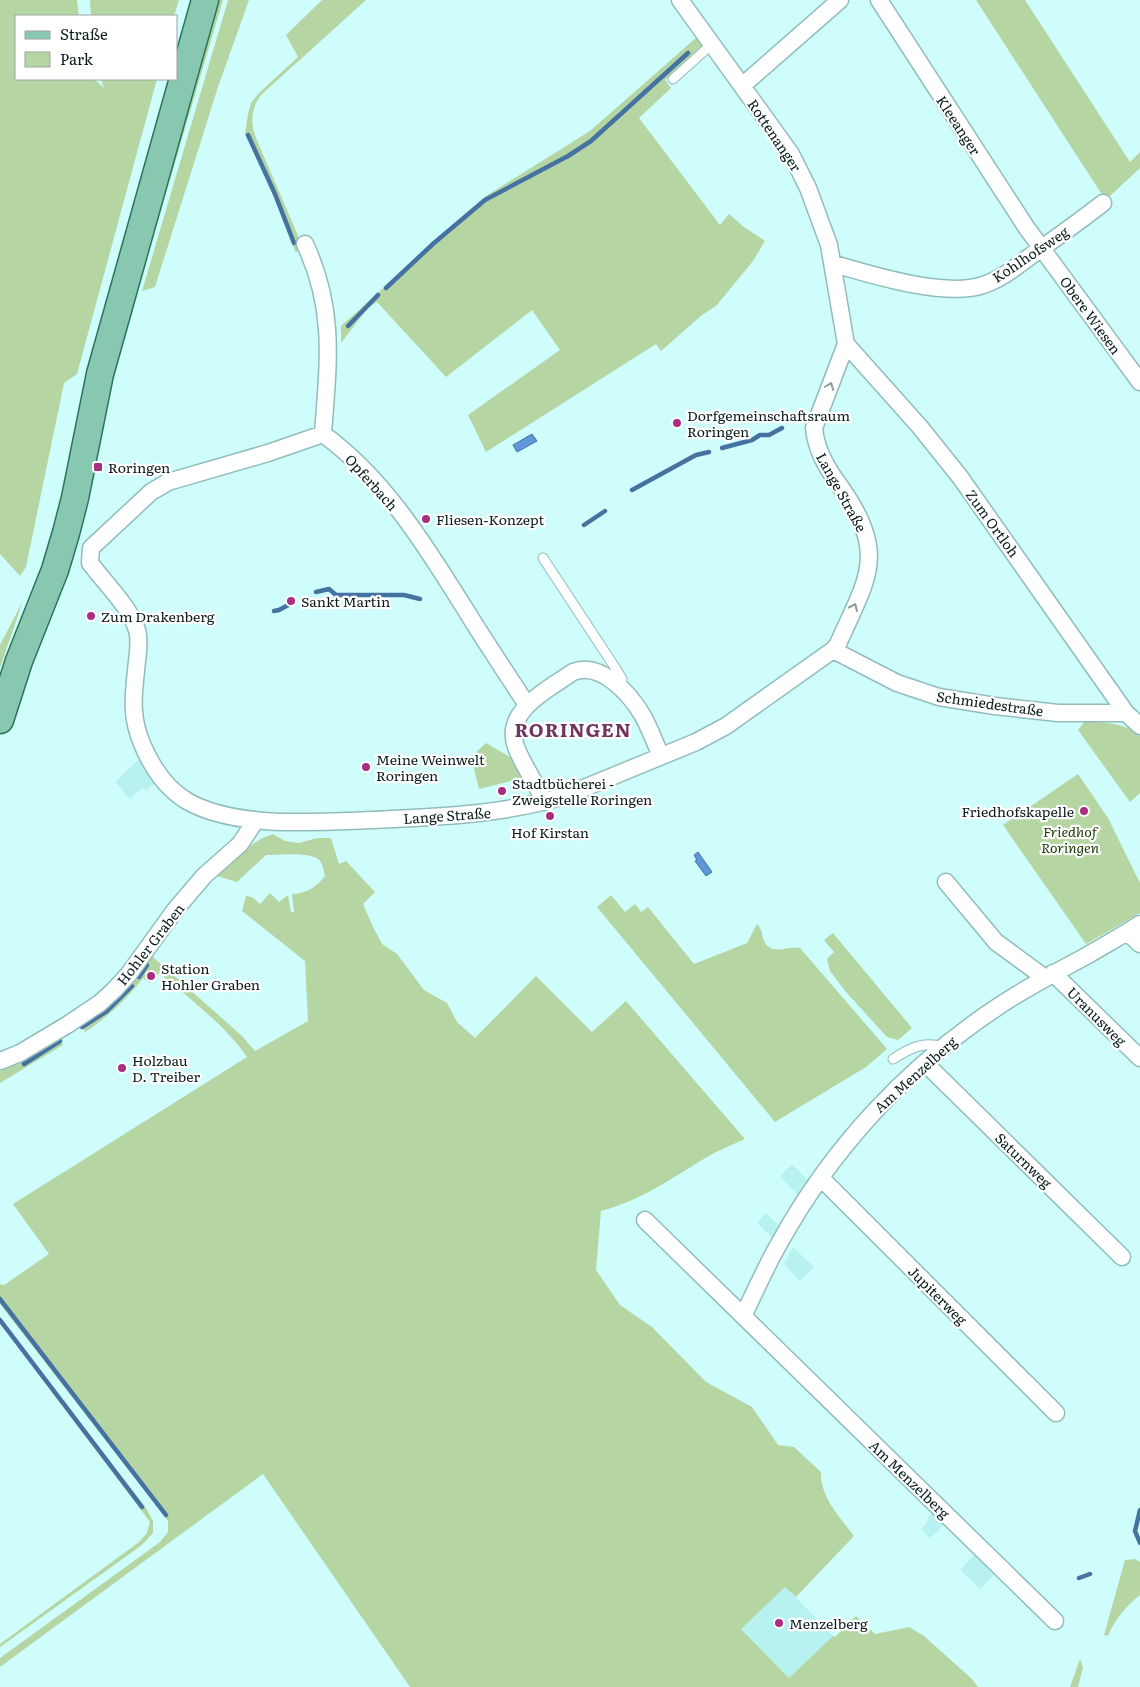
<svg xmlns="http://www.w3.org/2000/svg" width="1140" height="1687" viewBox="0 0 1140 1687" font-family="Literata,serif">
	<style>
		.built { fill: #b8f2f0 }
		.green { fill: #b5d6a3 }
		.water { fill: #5f97db; stroke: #4672a2 }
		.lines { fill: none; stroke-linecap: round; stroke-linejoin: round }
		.stream { stroke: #4672a2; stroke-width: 4.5 }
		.service-casing { stroke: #90bdbc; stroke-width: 11 }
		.minor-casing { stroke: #90bdbc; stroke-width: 19 }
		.primary-casing { stroke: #29745a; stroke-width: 29 }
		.service { stroke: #fff; stroke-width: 9 }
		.minor { stroke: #fff; stroke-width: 16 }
		.primary { stroke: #89c8b0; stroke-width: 26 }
		.oneway { stroke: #919999 }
		.poi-dot { fill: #a92e82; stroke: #fff; stroke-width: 2 }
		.labels { text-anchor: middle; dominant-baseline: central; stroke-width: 4.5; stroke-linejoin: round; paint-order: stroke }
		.street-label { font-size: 14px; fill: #0a1c1c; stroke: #fff }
		.poi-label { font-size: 14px; fill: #0a1c1c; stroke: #fff; text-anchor: start }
		.park-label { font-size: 14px; font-style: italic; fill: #193700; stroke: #fff }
		.district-label { font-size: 19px; font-weight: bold; letter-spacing: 1px; fill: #71345b; stroke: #fff }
	</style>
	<rect width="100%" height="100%" fill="#cefdfc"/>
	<path class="built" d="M139 759 154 784 146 791 142 788 130 799 115 782Z
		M792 1164 809 1181 799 1196 780 1176Z
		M766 1213 780 1227 774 1239 757 1223Z
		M793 1247 814 1267 800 1281 784 1264Z
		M934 1512 946 1523 930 1538 921 1529 928 1522 926 1520Z
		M977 1552 997 1572 980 1589 960 1570Z
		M785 1586 833 1636 789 1678 741 1629Z"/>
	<path class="green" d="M0 0H77L79 16H16V79H94L104 88 101 79H157L77 374 64 383 26 567 20 576 0 554Z
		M90 0H179L174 16H91Z
		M219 0H223L137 291H136Z
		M228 0H249L218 87 155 287 142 291Z
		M322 0H366L261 95C251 109 250 122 256 138L302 245 296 253 260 162 245 134 248 114 251 103 258 94 298 57 286 35Z
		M976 0H1025L1130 162 1140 152V168L1110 196 1104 197 1099 190Z
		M697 37 703 45 665 80 671 88 639 118 720 225 729 214 744 227 765 241 753 261 716 306 702 315 661 351 656 344 645 351 486 452 468 415 560 350 532 310 446 377 377 302 368 308 341 343V326L486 196 590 131Z
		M23 601 0 668V645Z
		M1085 721C1105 723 1124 722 1140 736V793L1130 802 1078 730Z
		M486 743 515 760 523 778 479 789 471 757Z
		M1078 774 1108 818 1140 883V913L1086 944 1003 825Z
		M273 834 285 841 299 843 317 838H331L339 864 346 861 375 892 363 904 373 927 382 944 397 954 424 990 447 1003 457 1022 475 1038 536 976 592 1032 626 1001 745 1139C732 1145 719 1150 707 1157 672 1178 640 1201 601 1211L596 1270 620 1305 652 1327 706 1382 752 1407 778 1445 794 1447 821 1472C820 1497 840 1517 854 1536L796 1597 785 1587 741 1629 789 1678 833 1636 835 1637 856 1616 875 1634 909 1627 924 1636 972 1679 978 1687H410L263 1474 0 1667V1658L160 1542 168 1532V1521L0 1304V1284L4 1285 49 1254 13 1204 247 1057C224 1024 190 999 159 973L150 983 143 978C126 1000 108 1017 85 1032L81 1025 152 956 242 1036 255 1051 308 1021 305 961 242 911 246 896 252 897 260 904 270 893 279 902 288 895 291 912H294L292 894C307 893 315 888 325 876 324 872 323 865 320 861 314 851 277 855 266 855L237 882 217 876C234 861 251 840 273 834Z
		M611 895 625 912 635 904 641 912 648 907 694 964 747 943 757 924C764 932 761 936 765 943 774 956 789 945 800 948L887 1049 866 1067 775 1122 597 907Z
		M833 933 912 1028 898 1040 887 1037 846 992 830 971 827 959 834 952 824 940Z
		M59 1038 63 1045 0 1083V1071L22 1062Z
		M0 1317 146 1508 153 1521V1533L142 1545 0 1647V1644L139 1542 147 1533 150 1522 0 1323Z
		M1135 1559 1140 1562V1595C1127 1605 1114 1620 1108 1636L1104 1635 1125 1560Z
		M1080 1659 1083 1667 1078 1687H1070Z"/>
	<path class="water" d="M532 434 537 441 517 452 513 445Z
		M698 852 712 872 706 876 695 861 697 860 694 855Z"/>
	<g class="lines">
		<path class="stream" d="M248 135 275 194 294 243
			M386 288 434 243 485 200 568 156 591 141 688 53
			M348 326 378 295
			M722 448 752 440 760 435H769L782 428
			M632 490 696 455 709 452
			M584 525 605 511
			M316 592 329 589 336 595H404L420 599
			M274 611 279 610 294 602
			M139 977 147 965
			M82 1027 107 1011 132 986
			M24 1064 60 1041
			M0 1299 166 1515
			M0 1320 142 1507
			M1140 1510 1135 1531 1140 1543
			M1079 1578 1090 1574"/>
		<defs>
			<path id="service" d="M673 79 712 44
				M543 558 616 669 622 679 621 687
				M893 1059C910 1048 923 1041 943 1047"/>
			<path id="minor" d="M879 0 1026 227 1140 382
				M742 86 840 0
				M305 244C336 310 328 364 323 434
				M834 264C872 275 946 298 983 285 1002 279 1017 266 1032 255 1056 238 1080 221 1103 203
				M846 344 920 427 960 477 1126 713 1140 726
				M833 650 897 683 939 697 995 706 1058 713H1126
				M527 705C507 674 486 643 467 612 427 548 385 479 323 434L268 453 168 482 151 492 91 548 90 563C104 582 130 607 137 630 140 640 138 651 137 661 134 692 129 715 143 746 152 767 167 789 187 801 236 829 318 822 373 820 438 817 504 815 567 795L696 742 726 726 833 650 838 644C867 578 888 556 842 489 828 470 816 451 814 428L846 344 829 245 808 188 791 154 680 0
				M545 802C536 784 523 765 516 747 503 710 549 689 573 672 601 661 630 694 643 716 650 729 655 743 661 756
				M946 882 996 942 1045 978
				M1127 932 1140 944
				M1053 973 1140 1058
				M0 1061 20 1053 67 1025 100 1003 114 990 128 975 175 910 204 876 240 844 256 820
				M925 1063 1122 1257
				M821 1178 1056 1413
				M645 1220 1055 1621
				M743 1316C755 1292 766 1266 780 1242 832 1148 906 1068 996 1008 1025 988 1057 972 1088 955 1105 945 1123 935 1140 924"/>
			<path id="primary" d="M0 720 19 661 55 570 66 533 75 498 100 374 205 0"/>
		</defs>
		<use href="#service" class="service-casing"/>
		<use href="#minor" class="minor-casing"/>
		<use href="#primary" class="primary-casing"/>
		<use href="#service" class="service"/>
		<use href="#minor" class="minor"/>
		<use href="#primary" class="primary"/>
	</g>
	<defs><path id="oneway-chevron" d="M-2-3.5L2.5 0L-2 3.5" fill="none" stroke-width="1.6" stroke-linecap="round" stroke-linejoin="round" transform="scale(1.25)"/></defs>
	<g class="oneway">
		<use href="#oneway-chevron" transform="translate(830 386) rotate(-69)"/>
		<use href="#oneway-chevron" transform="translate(854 607) rotate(-66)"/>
	</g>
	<g class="poi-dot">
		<circle cx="677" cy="423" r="5"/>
		<rect x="93" y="462" width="10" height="10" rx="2.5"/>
		<circle cx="426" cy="519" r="5"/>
		<circle cx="291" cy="601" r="5"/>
		<circle cx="91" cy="616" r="5"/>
		<circle cx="366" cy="767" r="5"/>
		<circle cx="502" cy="791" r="5"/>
		<circle cx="1084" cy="811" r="5"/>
		<circle cx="550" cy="816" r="5"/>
		<circle cx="151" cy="976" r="5"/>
		<circle cx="122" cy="1068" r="5"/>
		<circle cx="779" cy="1623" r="5"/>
	</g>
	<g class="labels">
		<g class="street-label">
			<text transform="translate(959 125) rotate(57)">Kleeanger</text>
			<text transform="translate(775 135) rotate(56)">Rottenanger</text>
			<text transform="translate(1030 254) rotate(-34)">Kohlhofsweg</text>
			<text transform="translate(1091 315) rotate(54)">Obere Wiesen</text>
			<text transform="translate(372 482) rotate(48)">Opferbach</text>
			<text transform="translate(842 492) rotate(61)">Lange Straße</text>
			<text transform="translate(993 523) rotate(54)">Zum Ortloh</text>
			<text transform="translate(990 703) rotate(8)">Schmiedestraße</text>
			<text transform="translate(447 815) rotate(-4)">Lange Straße</text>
			<text transform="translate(150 944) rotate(-52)">Hohler Graben</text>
			<text transform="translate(1097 1016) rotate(45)">Uranusweg</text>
			<text transform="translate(915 1074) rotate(-42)">Am Menzelberg</text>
			<text transform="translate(1024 1160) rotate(44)">Saturnweg</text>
			<text transform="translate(938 1295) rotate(45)">Jupiterweg</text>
			<text transform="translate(910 1479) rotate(44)">Am Menzelberg</text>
		</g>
		<g class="poi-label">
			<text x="687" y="415">Dorfgemeinschaftsraum<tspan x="687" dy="16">Roringen</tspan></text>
			<text x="108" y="467">Roringen</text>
			<text x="436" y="519">Fliesen-Konzept</text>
			<text x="301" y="601">Sankt Martin</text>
			<text x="101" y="616">Zum Drakenberg</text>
			<text x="376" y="759">Meine Weinwelt<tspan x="376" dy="16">Roringen</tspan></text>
			<text x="512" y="783">Stadtbücherei -<tspan x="512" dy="16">Zweigstelle Roringen</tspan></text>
			<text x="1074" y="811" text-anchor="end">Friedhofskapelle</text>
			<text x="550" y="832" text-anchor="middle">Hof Kirstan</text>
			<text x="161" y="968">Station<tspan x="161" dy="16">Hohler Graben</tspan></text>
			<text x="132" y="1060">Holzbau<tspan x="132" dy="16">D. Treiber</tspan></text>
			<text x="789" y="1623">Menzelberg</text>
		</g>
		<g class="park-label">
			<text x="1070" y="831">Friedhof<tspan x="1070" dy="16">Roringen</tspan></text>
		</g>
		<g class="district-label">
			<text x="573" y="729">RORINGEN</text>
		</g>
	</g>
	<rect x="15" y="15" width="162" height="65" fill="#ffffff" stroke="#9da4a4"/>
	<rect x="25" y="31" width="25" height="8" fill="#89c8b0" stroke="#9da4a4"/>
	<text x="60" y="40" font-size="15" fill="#0a1c1c">Straße</text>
	<rect x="25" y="52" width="25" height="15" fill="#b5d6a3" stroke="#9da4a4"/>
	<text x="60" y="65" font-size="15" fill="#0a1c1c">Park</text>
</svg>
